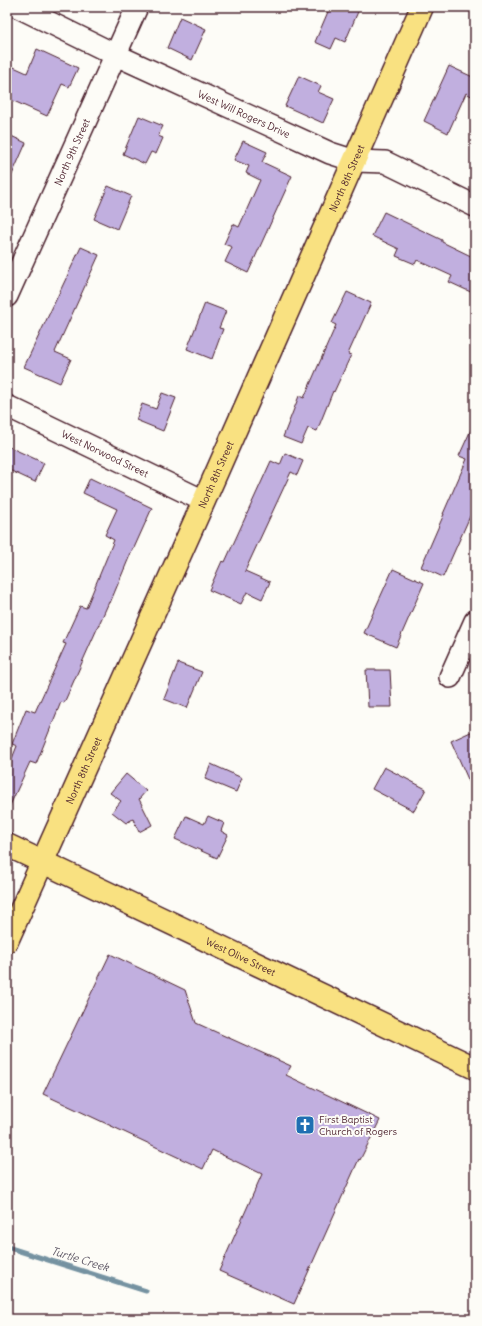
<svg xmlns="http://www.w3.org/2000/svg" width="482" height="1326" viewBox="0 0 482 1326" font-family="Delius,sans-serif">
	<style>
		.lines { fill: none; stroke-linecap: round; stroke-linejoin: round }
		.stream { stroke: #7492a1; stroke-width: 5 }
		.building { fill: #c1afdf; stroke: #4a1f2b }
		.minor-casing { stroke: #4a1f2b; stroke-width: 24 }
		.major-casing { stroke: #4a1f2b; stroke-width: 25 }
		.minor { stroke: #fdfcf7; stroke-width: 21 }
		.major { stroke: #f9e181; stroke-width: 22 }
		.labels { text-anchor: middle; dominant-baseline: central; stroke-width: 4; stroke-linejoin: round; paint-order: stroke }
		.street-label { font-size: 10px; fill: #4a1f2b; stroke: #fdfcf7 }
		.poi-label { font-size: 10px; fill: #4a1f2b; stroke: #fdfcf7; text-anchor: start }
		.water-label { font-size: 11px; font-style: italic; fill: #5f5866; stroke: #fdfcf7 }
	</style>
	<rect width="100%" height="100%" fill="#fdfcf7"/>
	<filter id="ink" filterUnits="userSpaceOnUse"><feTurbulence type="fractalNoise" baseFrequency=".025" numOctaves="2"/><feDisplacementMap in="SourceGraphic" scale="8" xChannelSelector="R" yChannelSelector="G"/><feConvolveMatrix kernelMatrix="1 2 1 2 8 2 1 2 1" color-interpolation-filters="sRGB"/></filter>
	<g filter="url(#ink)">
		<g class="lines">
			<path class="stream" d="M7 1247 146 1291"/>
		</g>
		<path class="building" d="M330 7H360L345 42 336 38 331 49 315 42Z
			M180 17 206 29 192 60 167 48Z
			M37 49 78 68 69 87 62 84 47 116 7 98V64L27 73Z
			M449 66 475 78V98L466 93 448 133 424 121Z
			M299 76 321 86 318 92 334 99 323 123 285 106Z
			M139 116 163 126 158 136 163 138 156 154 151 152 145 164 123 154Z
			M7 134 26 143 7 186Z
			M243 141 267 152 262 162 292 176 248 273 225 262 232 247 224 244 233 224 239 227 260 180 246 173 249 166 234 160Z
			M108 186 131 196 117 229 94 219Z
			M384 212 442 240V242L475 258V294L449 282 452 276 417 260 415 264 396 256 399 249 372 236Z
			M81 247 99 255 55 352 71 359 60 383 24 367Z
			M347 292 371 303 348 354 351 355 334 392 333 391 317 431 308 428 301 444 283 437 299 396 304 398 336 325 332 323Z
			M205 303 226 311 219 328 223 329 212 359 187 349Z
			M162 393 176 398 163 431 136 420 142 404 156 409Z
			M475 421V505L443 577 421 567 444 514H443L467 459 459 456Z
			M7 446 44 463 35 482 7 469Z
			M285 453 303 461 297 475 291 472 245 571 270 582 262 599 247 592 241 604 209 590 222 561 225 562 271 461 280 465Z
			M90 478 152 508 134 548H133L110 603 109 602 64 703 61 702 36 764 30 762 7 812V771L17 746 12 744 26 709 35 712 66 644 63 643 80 606 86 608 114 540 105 535 117 509 83 493Z
			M393 569 424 583 396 647 364 633Z
			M178 663 202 672 187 708 164 699Z
			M366 670H390L392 707H368Z
			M475 730V795L451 741Z
			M211 764 242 778 236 792 205 779Z
			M384 767 426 789 414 811 372 789Z
			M126 774 146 791 139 799 152 825 139 832 133 819 126 823 112 812 121 801 110 793Z
			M186 816 204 824 208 816 224 823 221 831 228 835 217 858 175 839Z
			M110 954 185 990 196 1023 291 1066 286 1075 380 1120 360 1160 359 1159 294 1304 219 1271 262 1174 212 1150 203 1169 43 1094Z"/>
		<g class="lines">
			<defs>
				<g id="minor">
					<path id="s1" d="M18 7 116 55 330 153 355 161 385 162 475 206"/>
					<path id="s2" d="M7 296 137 7"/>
					<path id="s3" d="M7 406 204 501"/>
					<path d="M450 677 475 621"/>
				</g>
				<g id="major">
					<path id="s4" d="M7 845 475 1068"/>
					<path id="s5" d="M7 941 204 501 422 7"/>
				</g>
			</defs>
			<use href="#minor" class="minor-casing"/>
			<use href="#major" class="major-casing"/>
			<use href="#minor" class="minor"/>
			<use href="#major" class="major"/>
		</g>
	</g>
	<defs>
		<symbol id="church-square" viewBox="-11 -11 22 22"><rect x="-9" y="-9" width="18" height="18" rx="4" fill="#1f6fb2" stroke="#fdfcf7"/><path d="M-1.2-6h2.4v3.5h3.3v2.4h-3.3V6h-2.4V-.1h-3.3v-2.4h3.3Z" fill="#fff"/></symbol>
	</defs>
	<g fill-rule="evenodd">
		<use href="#church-square" x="294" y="1114" width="22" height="22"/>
	</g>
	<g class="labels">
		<g class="street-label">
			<text stroke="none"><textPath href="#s1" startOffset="250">West Will Rogers Drive</textPath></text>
			<text stroke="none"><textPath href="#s2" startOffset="158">North 9th Street</textPath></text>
			<text stroke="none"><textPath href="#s5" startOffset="835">North 8th Street</textPath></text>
			<text stroke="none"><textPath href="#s3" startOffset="109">West Norwood Street</textPath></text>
			<text stroke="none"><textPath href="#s5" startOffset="511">North 8th Street</textPath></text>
			<text stroke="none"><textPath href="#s5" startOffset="187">North 8th Street</textPath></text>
			<text stroke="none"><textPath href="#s4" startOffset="259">West Olive Street</textPath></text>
		</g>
		<g class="poi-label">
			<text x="319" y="1119">First Baptist<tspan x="319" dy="12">Church of Rogers</tspan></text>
		</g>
		<g class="water-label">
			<text transform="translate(80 1259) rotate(17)">Turtle Creek</text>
		</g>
	</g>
	<rect width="482" height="1326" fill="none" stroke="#fdfcf7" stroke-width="24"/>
	<rect x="12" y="12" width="458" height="1302" fill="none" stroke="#4a1f2b" stroke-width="1.5" filter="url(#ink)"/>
</svg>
